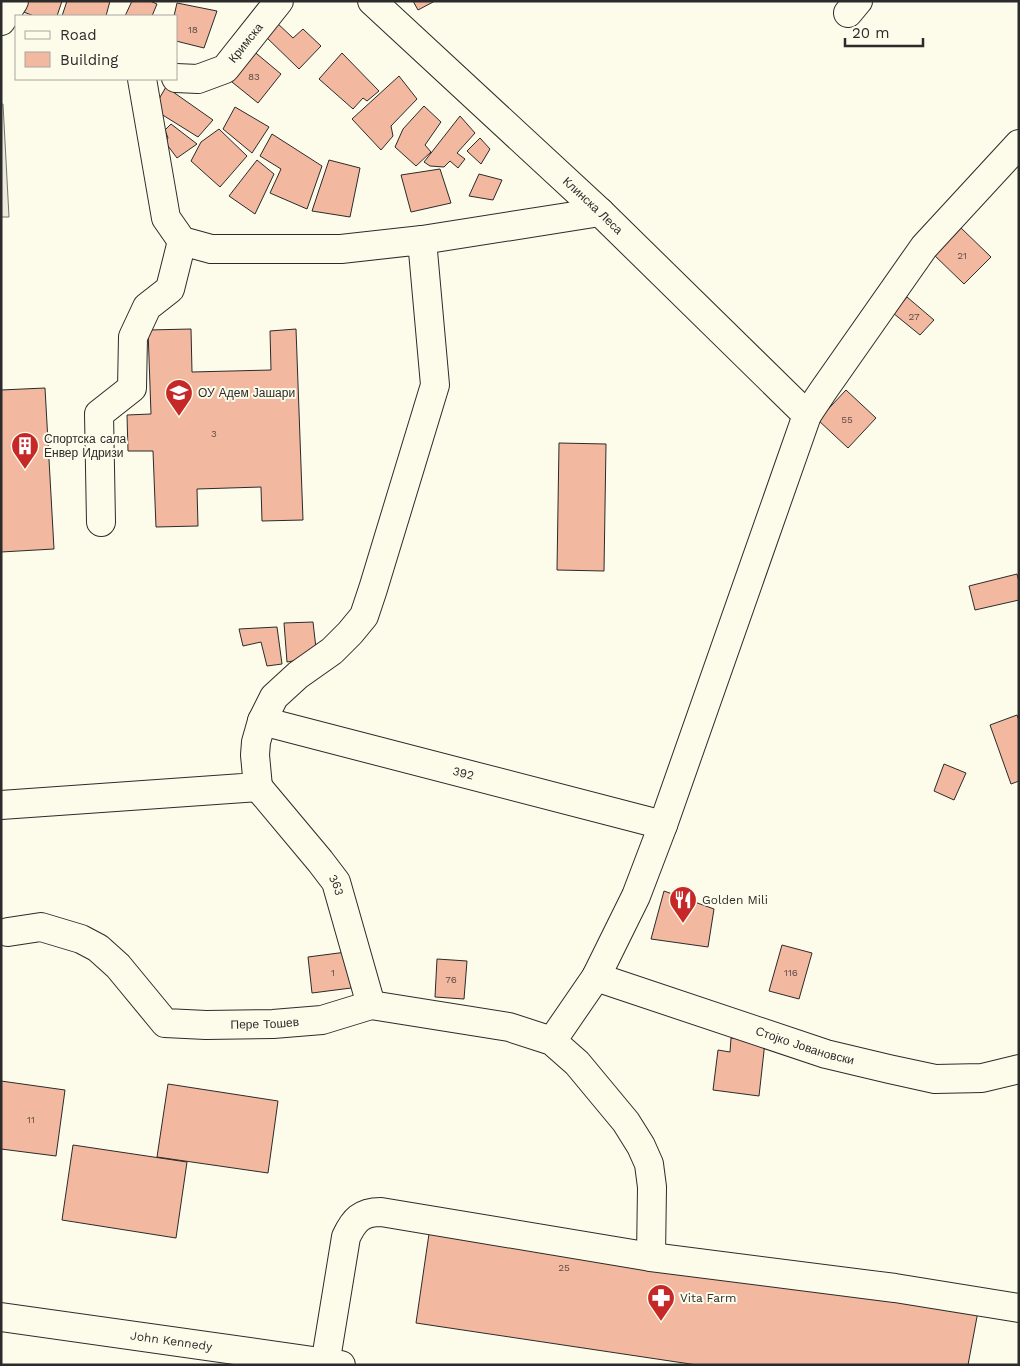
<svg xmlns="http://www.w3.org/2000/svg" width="1020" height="1366" viewBox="0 0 1020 1366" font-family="'Work Sans',sans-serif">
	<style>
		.green { fill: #ecebdb; stroke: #74746e }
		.building { fill: #f2b8a0; stroke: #2b2b2b }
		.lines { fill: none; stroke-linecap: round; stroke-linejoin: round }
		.minor-casing { stroke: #2b2b2b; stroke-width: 30 }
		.minor { stroke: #fdfbea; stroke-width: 28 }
		.labels { text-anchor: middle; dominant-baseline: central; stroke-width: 4; stroke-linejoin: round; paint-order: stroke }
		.number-label { font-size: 10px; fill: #5d4e48 }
		.street-label { font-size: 12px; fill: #2b2b2b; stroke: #fdfbea }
		.poi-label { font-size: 12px; fill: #2b2b2b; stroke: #fdfbea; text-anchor: start }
	</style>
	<rect width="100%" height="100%" fill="#fdfbea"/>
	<path class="green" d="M1 104H3L9 217H1Z"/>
	<path class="building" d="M28 1H62L57 16H34L21 11Z
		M67 1H110L106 16H62Z
		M132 1H150L157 4 152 16H125Z
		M413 1H435L418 10Z
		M177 3 217 11 204 48 176 41V16H174Z
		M276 22 293 38 303 29 321 46 299 69 264 35Z
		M251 49 281 74 258 103 227 78Z
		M342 53 379 91 367 101 363 98 353 109 319 79Z
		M399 76 417 99 391 126 393 136 381 150 352 119Z
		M166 87 213 120 198 137 153 109Z
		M424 106 441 122 425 145 431 152 416 166 395 147 403 129Z
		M235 107 269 127 252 153 223 129Z
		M460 116 475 133 457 153 465 159 458 168 450 161 444 167 430 166 424 162Z
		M171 124 197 144 177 158 165 142 168 138 165 130Z
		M219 129 247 156 220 187 191 161 201 142Z
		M272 134 322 166 307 209 270 193 281 169 260 156Z
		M480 138 490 149 481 164 467 151Z
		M257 160 274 174 255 214 229 196Z
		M329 160 360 168 350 217 312 211Z
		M440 169 451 203 411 212 401 175Z
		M479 174 502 180 493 200 469 196Z
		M959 226 991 257 964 284 932 253Z
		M907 297 934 320 920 335 893 313Z
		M191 329 192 372 271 370 270 331 296 329 303 520 262 521 261 487 197 489 198 526 156 527 153 451H128L127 415 151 414 148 330Z
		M45 388 54 549 1 552V390Z
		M846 390 876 418 848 448 818 420Z
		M559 443 606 444 604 571 557 570Z
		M1017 574 1019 582V600L975 610 969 586Z
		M313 622 317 657 287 662 284 623Z
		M277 627 282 664 267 666 261 642 243 646 239 629Z
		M1017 715 1019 720V781L1011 784 990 725Z
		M944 764 966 773 954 800 934 791Z
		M664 891 714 909 708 947 651 939Z
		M782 945 812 953 799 999 769 991Z
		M354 951 359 987 312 993 308 957Z
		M437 959 467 961 464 999 435 997Z
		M731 1038 765 1042 759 1096 713 1090 718 1050 730 1052Z
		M1 1081 65 1090 56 1156 1 1149Z
		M168 1084 278 1101 268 1173 157 1157Z
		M73 1145 187 1162 176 1238 62 1220Z
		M430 1227 979 1306 968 1365H697L416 1323Z"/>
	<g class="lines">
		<defs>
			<g id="minor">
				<path id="s1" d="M372 1 600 212 807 415"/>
				<path d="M848 13 858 1"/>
				<path d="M1 21 14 1"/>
				<path id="s2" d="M176 78 198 79 225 69 279 1"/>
				<path d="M422 240 600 212"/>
				<path d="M101 522 99 414 132 388 133 337 147 307 170 289 182 241"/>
				<path id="s3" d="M262 721 663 825"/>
				<path id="s4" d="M258 787 320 861 336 882 371 1005"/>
				<path d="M1 805 258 787 255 755 256 742 262 721 274 697 298 675 332 651 350 633 364 616 373 589 435 385 422 240 341 249H211L182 241 166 218 142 79"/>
				<path id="s5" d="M8 932 41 927 81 939 98 948 118 966 165 1023 206 1025 273 1024 322 1020 371 1005 509 1027 552 1041 577 1063 626 1122 641 1146 649 1164 652 1187 651 1257"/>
				<path id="s6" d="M596 977 826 1054 889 1069 935 1079 982 1078 1019 1069"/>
				<path d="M552 1041 596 977 636 896 663 825 807 415 823 391 924 247 1019 144"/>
				<path id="s7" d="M1 1317 341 1365"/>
				<path d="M325 1365 346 1237C354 1220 361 1212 381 1212L651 1257 895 1288 1019 1308"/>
			</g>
		</defs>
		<use href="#minor" class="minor-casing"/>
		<use href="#minor" class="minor"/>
	</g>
	<defs>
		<symbol id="school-pin" viewBox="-11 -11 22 30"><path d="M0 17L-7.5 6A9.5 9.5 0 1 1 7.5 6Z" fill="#c62828" stroke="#fdfbea"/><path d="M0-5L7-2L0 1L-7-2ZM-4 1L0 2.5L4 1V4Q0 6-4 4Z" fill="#fff"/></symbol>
		<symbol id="building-pin" viewBox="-11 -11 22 30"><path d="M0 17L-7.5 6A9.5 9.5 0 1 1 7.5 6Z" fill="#c62828" stroke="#fdfbea"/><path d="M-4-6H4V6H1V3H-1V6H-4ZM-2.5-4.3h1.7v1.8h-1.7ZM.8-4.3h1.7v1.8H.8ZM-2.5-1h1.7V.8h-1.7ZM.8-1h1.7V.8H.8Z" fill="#fff"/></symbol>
		<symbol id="restaurant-pin" viewBox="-11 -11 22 30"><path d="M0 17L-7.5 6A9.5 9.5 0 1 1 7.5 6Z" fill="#c62828" stroke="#fdfbea"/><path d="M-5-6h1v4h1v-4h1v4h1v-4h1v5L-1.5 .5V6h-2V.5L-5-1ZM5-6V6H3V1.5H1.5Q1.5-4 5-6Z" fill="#fff"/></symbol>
		<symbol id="pharmacy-pin" viewBox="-11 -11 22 30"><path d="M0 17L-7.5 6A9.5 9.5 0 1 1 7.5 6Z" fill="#c62828" stroke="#fdfbea"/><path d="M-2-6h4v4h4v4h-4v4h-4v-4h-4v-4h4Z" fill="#fff"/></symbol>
	</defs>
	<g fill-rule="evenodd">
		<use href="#school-pin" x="163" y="377" width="32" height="43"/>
		<use href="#building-pin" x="9" y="430" width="32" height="43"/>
		<use href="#restaurant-pin" x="667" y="884" width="32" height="43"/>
		<use href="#pharmacy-pin" x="645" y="1282" width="32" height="43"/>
	</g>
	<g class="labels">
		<g class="number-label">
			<text x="193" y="29">18</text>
			<text x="254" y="76">83</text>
			<text x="962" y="255">21</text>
			<text x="914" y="316">27</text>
			<text x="847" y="419">55</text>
			<text x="214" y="433">3</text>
			<text x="333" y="972">1</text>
			<text x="791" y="972">116</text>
			<text x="451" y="979">76</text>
			<text x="31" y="1119">11</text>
			<text x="564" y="1267">25</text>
		</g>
		<g class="street-label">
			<text stroke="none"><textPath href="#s2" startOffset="84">Кримска</textPath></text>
			<text stroke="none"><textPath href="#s1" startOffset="301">Клинска Леса</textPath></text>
			<text stroke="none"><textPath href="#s3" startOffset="208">392</textPath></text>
			<text stroke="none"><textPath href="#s4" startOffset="126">363</textPath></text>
			<text stroke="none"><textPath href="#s5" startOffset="295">Пере Тошев</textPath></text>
			<text stroke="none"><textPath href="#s6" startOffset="220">Стојко Јовановски</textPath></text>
			<text stroke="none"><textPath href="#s7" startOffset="172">John Kennedy</textPath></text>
		</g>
		<g class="poi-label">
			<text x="198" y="393">ОУ Адем Јашари</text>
			<text x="44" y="439">Спортска сала<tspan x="44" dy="14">Енвер Идризи</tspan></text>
			<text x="702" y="900">Golden Mili</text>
			<text x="680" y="1298">Vita Farm</text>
		</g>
	</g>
	<rect width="1020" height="1366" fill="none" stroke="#2b2b2b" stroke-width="5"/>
	<rect x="15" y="15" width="162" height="65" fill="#fdfbea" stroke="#a9a89e"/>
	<rect x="25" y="31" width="25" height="8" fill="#fdfbea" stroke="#a9a89e"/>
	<text x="60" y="40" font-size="15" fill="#2b2b2b">Road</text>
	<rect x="25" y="52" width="25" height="15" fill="#f2b8a0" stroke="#a9a89e"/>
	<text x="60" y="65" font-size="15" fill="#2b2b2b">Building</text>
	<path d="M845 38v8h78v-8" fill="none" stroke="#2b2b2b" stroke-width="2.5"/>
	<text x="852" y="38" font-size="15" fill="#2b2b2b" stroke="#fdfbea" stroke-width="4" paint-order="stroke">20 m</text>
</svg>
